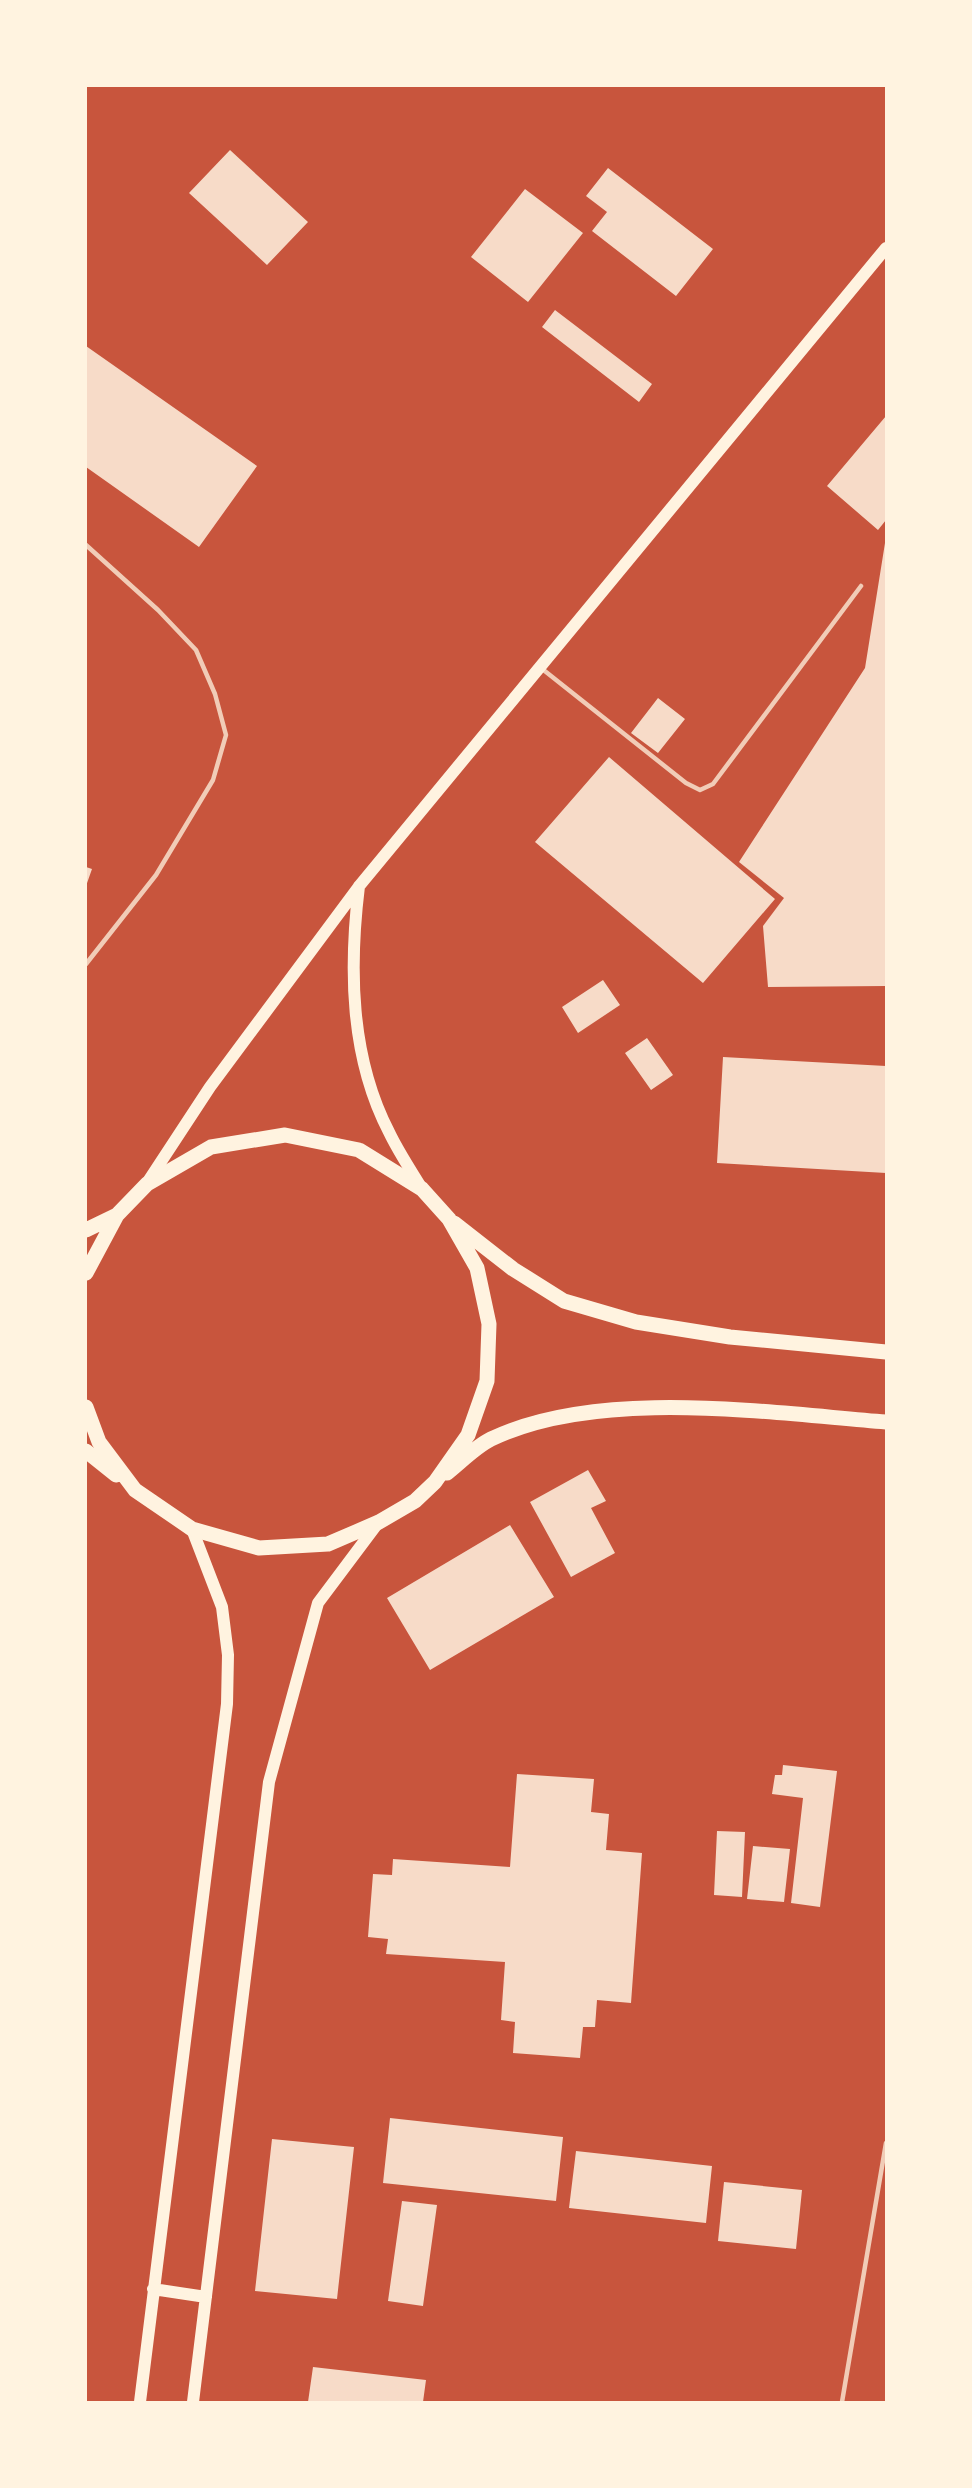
<svg xmlns="http://www.w3.org/2000/svg" width="972" height="2488" viewBox="0 0 972 2488" font-family="'DM Sans',sans-serif">
	<style>
		.building { fill: #f7dbc8 }
		.lines { fill: none; stroke-linecap: round; stroke-linejoin: round }
		.service { stroke: #f1ccb7; stroke-width: 4.5 }
		.secondary { stroke: #fff3e0; stroke-width: 12 }
		.primary { stroke: #fff3e0; stroke-width: 15 }
	</style>
	<rect width="100%" height="100%" fill="#c8553d"/>
	<path class="building" d="M230 150 308 222 267 265 189 193Z
		M608 168 713 249 676 296 592 231 607 212 586 196Z
		M525 189 583 233 528 302 471 257Z
		M555 310 652 384 639 402 542 327Z
		M86 346 257 466 199 547 86 467Z
		M886 416V520L878 530 827 486Z
		M885 543 886 986 768 987 763 926 784 898 739 862 865 668Z
		M658 698 685 719 658 753 631 733Z
		M609 757 775 899 703 983 535 842Z
		M86 867 92 869 86 886Z
		M603 980 620 1005 578 1033 562 1007Z
		M647 1038 673 1075 651 1090 625 1053Z
		M723 1057 886 1066V1173L717 1163Z
		M588 1470 606 1501 591 1508 615 1553 571 1577 530 1502Z
		M510 1525 554 1597 430 1670 387 1598Z
		M783 1765 837 1771 820 1907 791 1903 803 1798 772 1794 775 1775H782Z
		M517 1774 594 1779 591 1812 609 1814 606 1850 642 1853 631 2003 597 2000 595 2027H583L580 2058 513 2053 515 2022 501 2020 505 1962 386 1954 388 1939 368 1937 373 1874 392 1875 393 1859 510 1867Z
		M717 1831 745 1832 742 1897 714 1895Z
		M753 1846 790 1849 784 1902 747 1899Z
		M390 2118 563 2137 556 2201 383 2183Z
		M272 2139 354 2147 337 2299 255 2291Z
		M576 2151 712 2166 706 2223 569 2208Z
		M724 2182 802 2190 796 2249 718 2241Z
		M402 2201 437 2205 423 2306 388 2301Z
		M313 2367 426 2380 423 2402H308Z"/>
	<g class="lines">
		<path class="service" d="M86 545 158 610 196 650 215 694 226 735 213 780 156 875 86 964
			M541 668 686 783 700 790 713 784 861 586
			M842 2402 886 2143"/>
		<path class="secondary" d="M359 886C349 968 350 1057 389 1132 398 1151 410 1169 421 1187
			M147 1183 210 1087 360 885 886 248
			M153 2289 206 2297
			M140 2402 227 1704 228 1655 222 1607 192 1529
			M193 2402 269 1782 318 1603 378 1523"/>
		<path class="primary" d="M454 1223 513 1269 564 1301 636 1322 730 1337 886 1352
			M86 1230 117 1215
			M86 1273 117 1215 147 1184 211 1147 285 1135 359 1150 422 1189 449 1219 477 1268 489 1324 487 1381 468 1435 435 1482 415 1501 379 1522 328 1544 259 1548 192 1529 135 1490 99 1442 86 1407
			M86 1451 116 1475
			M447 1473C461 1462 475 1447 491 1439 599 1387 769 1413 886 1422"/>
	</g>
	<rect width="972" height="2488" fill="none" stroke="#fff3e0" stroke-width="174"/>
</svg>
